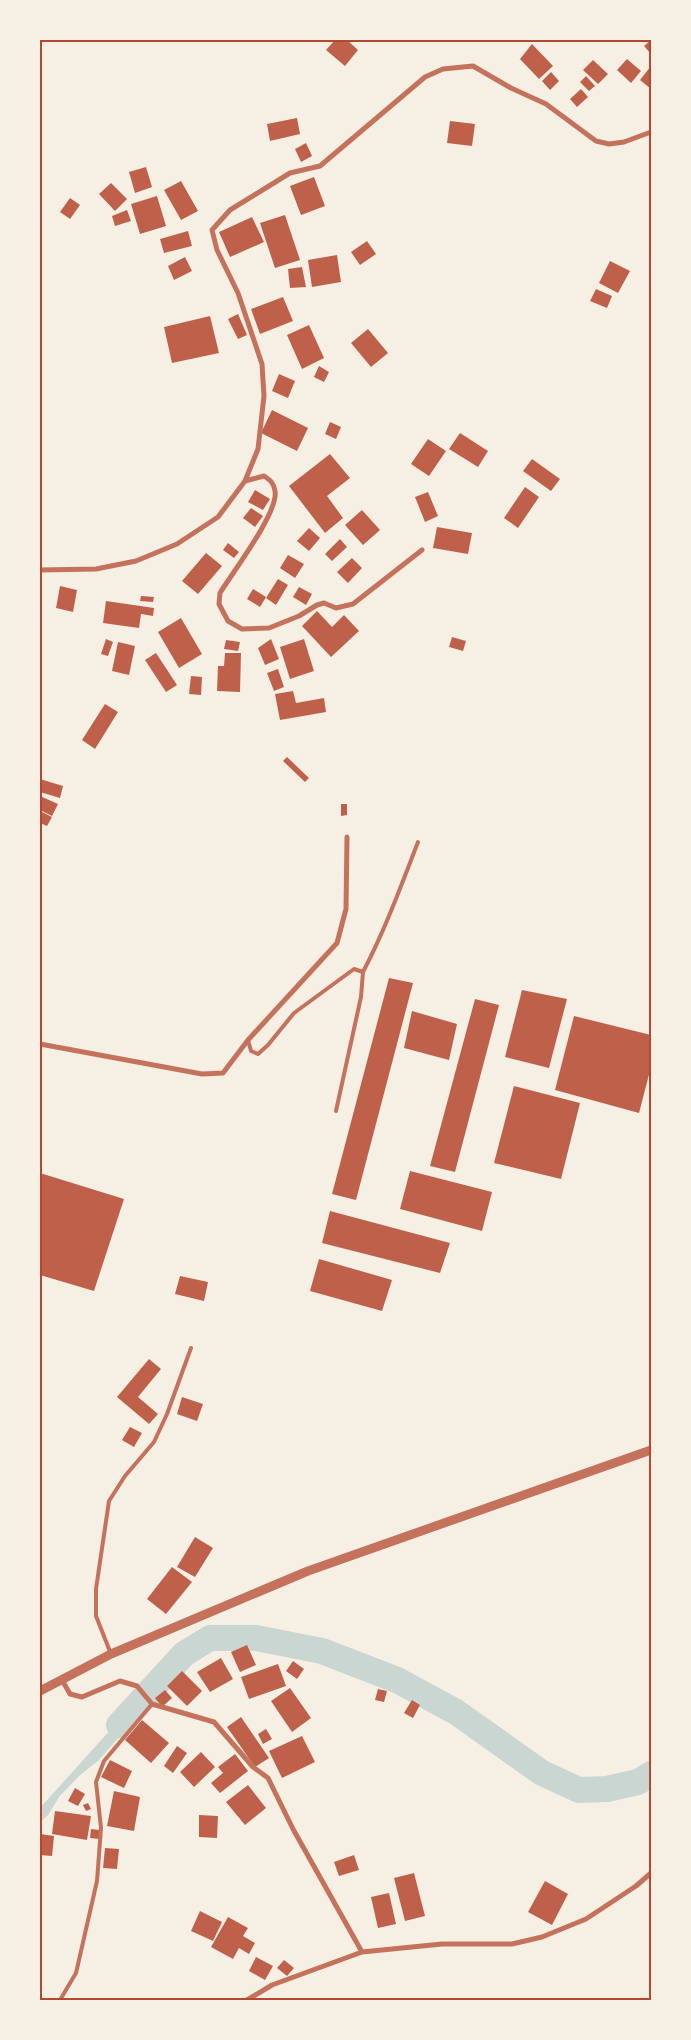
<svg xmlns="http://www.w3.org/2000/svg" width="691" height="2040" viewBox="0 0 691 2040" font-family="'Fira Sans Condensed',sans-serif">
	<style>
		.water { fill: #c9d6d2 }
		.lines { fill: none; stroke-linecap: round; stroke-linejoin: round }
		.river { stroke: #c9d6d2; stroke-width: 26 }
		.building { fill: #bf614a }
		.service { stroke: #c5725c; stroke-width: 4 }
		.minor { stroke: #c5725c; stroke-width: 5 }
		.tertiary { stroke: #c5725c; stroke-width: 9 }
		.neatline { fill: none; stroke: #b5482f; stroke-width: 2 }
	</style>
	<rect width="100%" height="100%" fill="#f6efe4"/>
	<path class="water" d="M140 1697 145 1702 144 1709 98 1761 80 1775 59 1797 48 1815 40 1822V1808Z"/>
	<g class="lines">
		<path class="river" d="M119 1725 184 1654 210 1638H256L322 1651 397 1680 456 1712 542 1773 579 1790 607 1789 638 1782 651 1774"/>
	</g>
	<path class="building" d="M335 40H347L358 50 345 66 326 50Z
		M651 40V54L644 46Z
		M532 44 553 66 539 79 520 59Z
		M627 59 641 71 631 83 617 70Z
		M593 60 608 74 598 84 583 70Z
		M651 66V89L640 80Z
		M551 72 559 81 550 90 542 81Z
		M586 76 595 86 589 91 580 82Z
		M581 89 588 97 577 107 570 99Z
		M297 118 300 134 270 141 267 124Z
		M450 121 475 124 472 146 447 143Z
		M306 143 312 156 301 162 295 149Z
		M146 167 152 187 135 193 129 172Z
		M314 177 325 206 301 215 290 186Z
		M181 181 198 211 181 220 164 190Z
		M111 183 127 199 115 211 99 194Z
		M157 196 166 226 140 234 131 204Z
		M70 198 80 205 70 219 60 212Z
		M127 210 131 221 115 226 112 216Z
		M285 215 300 260 275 268 260 223Z
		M252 217 264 242 230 257 219 232Z
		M188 231 192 246 164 253 160 239Z
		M367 241 376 254 360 265 351 252Z
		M337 255 341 282 312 287 308 260Z
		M185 257 192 271 174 280 168 266Z
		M610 261 630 271 618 293 599 283Z
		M302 267 306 287 290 288 288 269Z
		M596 289 612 296 607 308 590 301Z
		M283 297 293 321 260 334 251 309Z
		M238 314 247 335 238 339 228 319Z
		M210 316 219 353 172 363 164 327Z
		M309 325 324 358 302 369 287 335Z
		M368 329 388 353 371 367 351 343Z
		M319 366 329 372 324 382 314 377Z
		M279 374 295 381 288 398 272 391Z
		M272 410 308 428 297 451 261 433Z
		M330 422 341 427 336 439 325 434Z
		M460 433 488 451 478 467 449 449Z
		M428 439 446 451 429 476 411 464Z
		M330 454 350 478 327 496 343 518 325 533 289 486Z
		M532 459 560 479 551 491 523 471Z
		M525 487 539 497 518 528 504 518Z
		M255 490 270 499 263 510 248 502Z
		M428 492 438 516 425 522 415 497Z
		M251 508 263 516 255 527 243 518Z
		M362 510 380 530 363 545 345 525Z
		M437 527 472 533 468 554 433 548Z
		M309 528 320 538 309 551 297 541Z
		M340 539 347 547 332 561 325 554Z
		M228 543 239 552 234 558 223 550Z
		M206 553 222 566 198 594 182 581Z
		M288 555 304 564 295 578 280 568Z
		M352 558 362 568 348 583 337 572Z
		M278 579 288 585 276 605 266 598Z
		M60 586 77 590 73 612 56 608Z
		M299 587 312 594 306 605 293 597Z
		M253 589 266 597 260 607 247 599Z
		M141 596 154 597 153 602 140 601Z
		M106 601 154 608 153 616 141 614 139 628 103 623Z
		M317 611 332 627 344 615 359 631 331 657 302 626Z
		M181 618 202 654 179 668 158 632Z
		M452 637 466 641 463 651 449 647Z
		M106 639 113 642 108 656 101 654Z
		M271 639 279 659 265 665 258 648Z
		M304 639 314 671 290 679 280 647Z
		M226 640 240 642 238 651 224 649Z
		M118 642 135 646 129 675 112 671Z
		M156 653 177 685 166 692 145 660Z
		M225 653H241L240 692 217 691 218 666H224Z
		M278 669 284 687 274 691 267 673Z
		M191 676 202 677 201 695 189 694Z
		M293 691 296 703 324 698 326 712 280 720 275 694Z
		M105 704 118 712 95 749 82 740Z
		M287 757 309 778 305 782 283 761Z
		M40 779 63 786 60 798 40 792Z
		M40 796 58 804 52 816 40 810Z
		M341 804H347V815L341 816Z
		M40 811 52 817 47 826 40 823Z
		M389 978 413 983 356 1200 332 1194Z
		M522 990 567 999 549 1068 505 1057Z
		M475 999 499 1005 455 1172 430 1166Z
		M412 1011 457 1024 449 1060 404 1048Z
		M574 1016 651 1035V1067L639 1113 555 1090Z
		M514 1086 580 1103 561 1179 494 1163Z
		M410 1171 492 1192 482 1231 400 1209Z
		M40 1173 124 1199 94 1291 40 1275Z
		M330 1211 450 1243 440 1273 322 1243Z
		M319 1259 392 1280 382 1311 310 1291Z
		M180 1276 208 1282 204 1301 175 1294Z
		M149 1359 161 1369 138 1397 158 1414 149 1424 117 1397Z
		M182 1397 203 1404 197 1421 177 1414Z
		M130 1427 142 1433 134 1447 122 1440Z
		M195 1537 213 1548 195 1577 177 1567Z
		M172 1567 192 1582 166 1614 147 1599Z
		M247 1645 256 1665 240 1672 231 1652Z
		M221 1658 233 1679 210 1692 197 1672Z
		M293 1661 304 1669 297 1679 286 1671Z
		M278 1664 286 1686 249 1699 241 1677Z
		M182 1671 202 1691 187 1706 167 1686Z
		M290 1688 311 1718 292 1732 271 1701Z
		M378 1689 387 1691 384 1702 375 1700Z
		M165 1690 172 1698 162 1707 155 1698Z
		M412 1700 420 1705 413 1718 404 1713Z
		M241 1717 269 1758 255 1767 227 1727Z
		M142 1720 169 1743 151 1763 125 1740Z
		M266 1729 272 1739 263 1744 258 1734Z
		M302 1736 315 1762 282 1778 269 1751Z
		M177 1746 187 1753 173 1773 164 1766Z
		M201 1752 215 1767 194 1787 180 1772Z
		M235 1754 248 1771 220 1793 211 1783 223 1773 218 1767Z
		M110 1760 132 1771 124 1788 101 1777Z
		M248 1785 266 1808 245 1825 226 1802Z
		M75 1788 85 1794 78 1806 68 1801Z
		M114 1791 140 1797 134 1831 107 1826Z
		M88 1803 91 1809 86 1811 83 1805Z
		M55 1811 91 1816 87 1840 52 1834Z
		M199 1815 218 1816 217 1838 199 1837Z
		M91 1829 100 1830 99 1839 90 1838Z
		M40 1834 54 1836 52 1856 40 1855Z
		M105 1848 119 1849 117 1869 103 1868Z
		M354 1855 359 1870 339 1876 334 1862Z
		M414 1873 425 1916 405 1921 394 1878Z
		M545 1881 568 1894 552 1925 528 1912Z
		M389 1893 396 1924 378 1928 371 1897Z
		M200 1911 222 1922 213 1941 191 1931Z
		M228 1917 248 1928 243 1936 255 1943 249 1954 239 1948 233 1959 211 1947Z
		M256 1957 273 1966 265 1980 249 1971Z
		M284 1960 294 1968 287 1976 277 1968Z"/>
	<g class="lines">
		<path class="service" d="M363 972C385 930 401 886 418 842
			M248 1040 251 1051 258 1054 268 1045 294 1013 354 969 363 972 361 997 336 1111
			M111 1654 96 1616V1589L109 1501 125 1476 154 1442 167 1414 191 1348
			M60 2000 76 1973 97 1881 101 1828 96 1782 104 1761 152 1704"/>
		<path class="minor" d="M245 481 264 476C270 480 274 483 275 491 279 512 232 573 220 593L219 604 228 621 242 629 269 628 299 616 317 605 324 603 336 608 353 604 422 550
			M40 570 96 569 136 561 177 544 218 517 245 481 258 449 264 396 262 364 238 293 217 250 212 230 230 210 290 173 320 166 425 77 443 69 473 66 511 88 546 104 596 141 609 144 624 142 651 132
			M40 1044 202 1074 223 1073 248 1040 337 943 346 909 347 837
			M62 1680 70 1694 82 1697 120 1681 137 1686 152 1704 214 1722 253 1767 268 1778 293 1829 362 1952
			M247 2000 272 1985 362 1952 442 1944H512L542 1937 586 1919 636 1886 651 1873"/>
		<path class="tertiary" d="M40 1691 111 1654 308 1571 651 1450"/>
	</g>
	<rect width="691" height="2040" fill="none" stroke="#f6efe4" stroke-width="82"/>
	<rect x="41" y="41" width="609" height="1958" class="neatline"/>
</svg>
